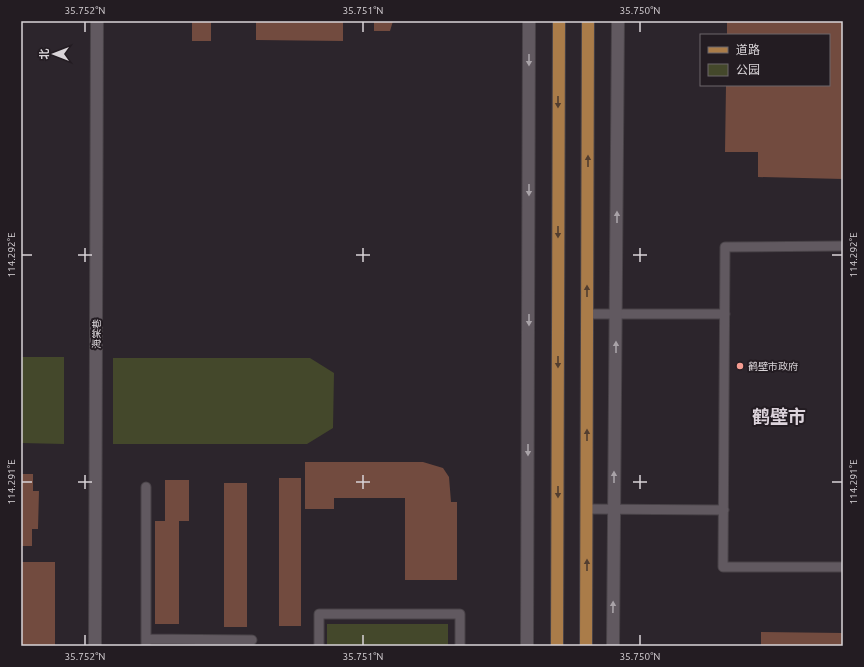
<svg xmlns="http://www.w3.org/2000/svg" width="864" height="667" viewBox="0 0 864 667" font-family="Ubuntu,'Noto Sans SC',sans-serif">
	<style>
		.green { fill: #44482b }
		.building { fill: #724b3f }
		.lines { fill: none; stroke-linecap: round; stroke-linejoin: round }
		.lane-casing { stroke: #484247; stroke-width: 11 }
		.street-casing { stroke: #484247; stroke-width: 14 }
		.primary-casing { stroke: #484247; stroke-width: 14 }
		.lane { stroke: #615960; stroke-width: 9 }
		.street { stroke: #615960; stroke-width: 12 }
		.primary { stroke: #aa7c49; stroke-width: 12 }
		.oneway { fill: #a9a3a8 }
		.oneway2 { fill: #523e30 }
		.ticks { fill: none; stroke: #d9d4d8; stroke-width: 1.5 }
		.poi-dot { fill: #f59c91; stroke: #231c22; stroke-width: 1.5 }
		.labels { text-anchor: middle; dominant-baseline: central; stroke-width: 4; stroke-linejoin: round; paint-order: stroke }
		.street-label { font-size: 10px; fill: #d9d4d8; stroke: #231c22 }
		.poi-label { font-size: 10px; fill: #d9d4d8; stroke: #231c22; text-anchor: start }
		.town-label { font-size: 18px; font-weight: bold; fill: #ddd4dc; stroke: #231c22 }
		.neatline { fill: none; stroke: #d9d4d8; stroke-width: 1.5 }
		.ticks-label { font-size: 10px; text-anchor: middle; fill: #d9d4d8 }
	</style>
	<rect width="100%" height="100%" fill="#2c252c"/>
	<path class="green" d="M21 357H64V444L21 443Z
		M113 358H310L334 373 333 428 307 444H113Z
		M327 624H448V646H327Z"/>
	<path class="building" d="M192 21H211V41H192Z
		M256 21H343V41L256 40Z
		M374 21H393L390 31H374Z
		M727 21H843V179L758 177V152H725L726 85H829V35H727Z
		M305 462H423L443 468 449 477 451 502H457V580H405V498H334V509H305Z
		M21 474H33V491H39L38 529H32V546H21Z
		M279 478H301V626H279Z
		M165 480H189V521H179V624H155V521H165Z
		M224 483H247V627H224Z
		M21 562H55V646H21Z
		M761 632 843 633V646H761Z"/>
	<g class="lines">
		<defs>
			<path id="lane" d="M843 246 725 247 723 567H843
				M587 314H725
				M587 509 724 510
				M146 639 252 640
				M146 646V487
				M319 646V614H460V646"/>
			<path id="street" d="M95 646 97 21
				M527 646 529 21
				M613 646 618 21"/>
			<path id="primary" d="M557 646 559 21
				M586 646 588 21"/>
		</defs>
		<use href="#lane" class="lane-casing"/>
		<use href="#street" class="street-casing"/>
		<use href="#primary" class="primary-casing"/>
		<use href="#lane" class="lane"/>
		<use href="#street" class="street"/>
		<use href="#primary" class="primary"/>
	</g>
	<defs><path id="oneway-solid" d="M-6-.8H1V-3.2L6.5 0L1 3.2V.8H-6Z"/></defs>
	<g class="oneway">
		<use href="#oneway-solid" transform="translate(529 60) rotate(90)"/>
		<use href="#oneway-solid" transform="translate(529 190) rotate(90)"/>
		<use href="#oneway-solid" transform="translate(617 217) rotate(-90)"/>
		<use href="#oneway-solid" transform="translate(529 320) rotate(90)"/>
		<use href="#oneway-solid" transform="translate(616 347) rotate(-90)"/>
		<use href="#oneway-solid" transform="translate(528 450) rotate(90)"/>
		<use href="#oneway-solid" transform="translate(614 477) rotate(-90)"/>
		<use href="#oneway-solid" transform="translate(613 607) rotate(-89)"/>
	</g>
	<g class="oneway2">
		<use href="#oneway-solid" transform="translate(558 102) rotate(90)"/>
		<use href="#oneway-solid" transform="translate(588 161) rotate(-90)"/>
		<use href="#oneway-solid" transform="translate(558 232) rotate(90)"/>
		<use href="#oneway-solid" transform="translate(587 291) rotate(-90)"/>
		<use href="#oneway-solid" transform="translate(558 362) rotate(90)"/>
		<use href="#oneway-solid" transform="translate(587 435) rotate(-90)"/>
		<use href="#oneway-solid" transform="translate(558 492) rotate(90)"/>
		<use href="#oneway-solid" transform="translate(587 565) rotate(-90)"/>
	</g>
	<path class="ticks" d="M85 22V32M363 22V32M640 22V32M85 248V262M363 248V262M640 248V262M22 255H32M78 255H92M356 255H370M633 255H647M832 255H842M85 475V489M363 475V489M640 475V489M22 482H32M78 482H92M356 482H370M633 482H647M832 482H842M85 635V645M363 635V645M640 635V645"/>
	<circle class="poi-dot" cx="740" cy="366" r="4"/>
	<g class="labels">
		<g class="street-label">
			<text transform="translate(96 334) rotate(-90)">海棠巷</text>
		</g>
		<g class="poi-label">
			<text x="748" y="366">鹤壁市政府</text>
		</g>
		<g class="town-label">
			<text x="779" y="416">鹤壁市</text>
		</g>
	</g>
	<rect width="864" height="667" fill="none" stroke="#231c22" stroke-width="44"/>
	<rect x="700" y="34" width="130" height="52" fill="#231c22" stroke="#6c666b"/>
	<rect x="708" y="47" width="20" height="6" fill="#aa7c49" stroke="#6c666b"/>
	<text x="736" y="54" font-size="12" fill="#d9d4d8">道路</text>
	<rect x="708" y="64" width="20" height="12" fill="#44482b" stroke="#6c666b"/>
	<text x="736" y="74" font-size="12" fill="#d9d4d8">公园</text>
	<g transform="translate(54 54) rotate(270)" stroke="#231c22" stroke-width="3" paint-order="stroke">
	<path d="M0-3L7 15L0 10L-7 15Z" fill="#d9d4d8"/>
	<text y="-6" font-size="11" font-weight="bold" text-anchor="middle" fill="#d9d4d8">北</text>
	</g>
	<rect x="22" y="22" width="820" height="623" class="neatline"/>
	<g class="ticks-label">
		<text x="85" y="14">35.752°N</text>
		<text x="363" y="14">35.751°N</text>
		<text x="640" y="14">35.750°N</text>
		<text transform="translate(853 255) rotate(-90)" y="4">114.292°E</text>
		<text transform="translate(11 255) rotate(-90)" y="4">114.292°E</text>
		<text transform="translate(853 482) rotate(-90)" y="4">114.291°E</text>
		<text transform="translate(11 482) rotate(-90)" y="4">114.291°E</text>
		<text x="85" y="660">35.752°N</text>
		<text x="363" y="660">35.751°N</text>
		<text x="640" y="660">35.750°N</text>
	</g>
</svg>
